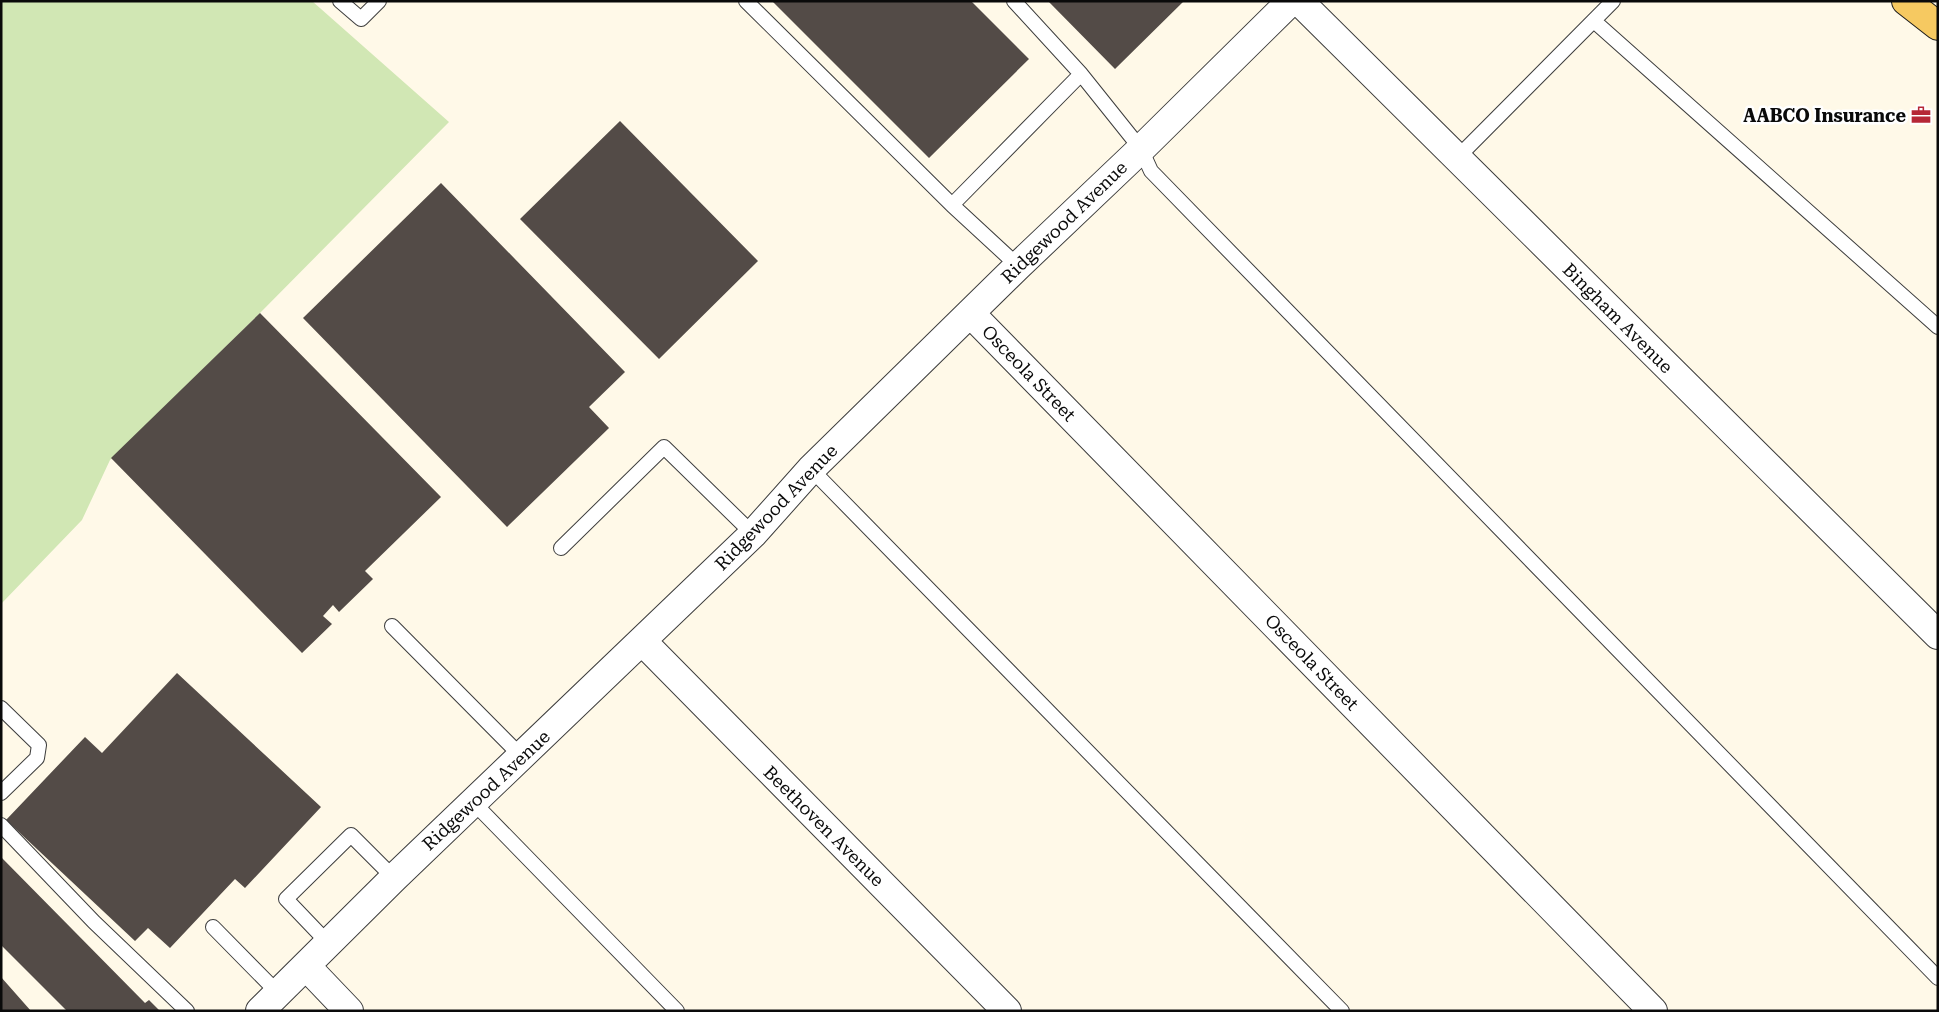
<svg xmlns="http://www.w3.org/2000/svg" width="1939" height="1012" viewBox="0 0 1939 1012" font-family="'Roboto Serif',serif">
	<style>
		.green { fill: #d1e7b4 }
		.building { fill: #534b47 }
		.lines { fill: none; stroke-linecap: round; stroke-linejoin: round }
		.lane-casing { stroke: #3d3d3d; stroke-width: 16 }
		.street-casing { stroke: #3d3d3d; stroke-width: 30 }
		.primary-casing { stroke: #1b1b1b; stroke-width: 30 }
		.lane { stroke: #fff; stroke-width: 14 }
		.street { stroke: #fff; stroke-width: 28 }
		.primary { stroke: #f6c961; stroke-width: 28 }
		.labels { text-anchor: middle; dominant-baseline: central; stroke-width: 5; stroke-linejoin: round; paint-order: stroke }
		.poi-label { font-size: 18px; font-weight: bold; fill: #0a0a0a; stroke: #fff; text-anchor: end }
		.street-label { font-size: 18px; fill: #0a0a0a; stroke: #fff }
	</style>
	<rect width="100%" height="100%" fill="#fff9e8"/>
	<path class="green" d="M1 1H312L449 122 260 313 110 460 82 520 1 604Z"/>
	<path class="building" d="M772 1H971L1029 59 929 158Z
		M1048 1H1184L1115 69Z
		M620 121 758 261 659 359 520 219Z
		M441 183 625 372 589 407 609 428 507 527 303 318Z
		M260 313 441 497 365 571 373 579 339 612 333 605 323 616 332 624 302 653 111 458Z
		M177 673 321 807 245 888 235 879 170 948 148 928 135 941 6 820 85 737 102 753Z
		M1 857 145 1003 149 1000 160 1011H67L1 945Z
		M1 977 31 1011H1Z"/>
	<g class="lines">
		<defs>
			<path id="lane" d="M340 1 361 19 379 1
				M746 1 952 205
				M1014 1 1081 74 952 205 1018 266
				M1594 21 1938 327
				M1081 74 1141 149 1151 171 1938 978
				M1457 158 1613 1
				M811 469 1342 1011
				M561 548 664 447 753 534
				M392 626 522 757
				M1 708 39 745 37 758 1 793
				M473 802 677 1011
				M1 825 94 922 187 1011
				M213 927 278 993
				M329 944 286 899 351 835 394 878"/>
			<path id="street" d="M1299 1 1938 635
				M970 313 1653 1011
				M642 641 1007 1011
				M306 966 349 1011
				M260 1011 394 878 753 534 811 469 1018 266 1141 149 1291 1"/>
			<path id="primary" d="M1906 1 1938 26"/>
		</defs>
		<use href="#lane" class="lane-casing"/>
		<use href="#street" class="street-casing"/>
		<use href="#primary" class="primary-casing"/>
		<use href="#lane" class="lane"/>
		<use href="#street" class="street"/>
		<use href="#primary" class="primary"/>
	</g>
	<defs>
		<symbol id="office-bare" viewBox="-9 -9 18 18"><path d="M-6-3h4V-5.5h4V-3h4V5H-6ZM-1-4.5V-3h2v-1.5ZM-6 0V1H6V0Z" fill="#b62736" stroke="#fff" stroke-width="2.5" paint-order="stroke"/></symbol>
	</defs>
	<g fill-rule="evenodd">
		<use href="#office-bare" x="1907" y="101" width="28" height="28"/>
	</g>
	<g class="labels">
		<g class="poi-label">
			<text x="1906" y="115">AABCO Insurance</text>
		</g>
		<g class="street-label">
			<text transform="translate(1064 222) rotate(-44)">Ridgewood Avenue</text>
			<text transform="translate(1618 318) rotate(45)">Bingham Avenue</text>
			<text transform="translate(1029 373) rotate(46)">Osceola Street</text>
			<text transform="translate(776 507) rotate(-46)">Ridgewood Avenue</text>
			<text transform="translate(1312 662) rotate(46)">Osceola Street</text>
			<text transform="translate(486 790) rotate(-43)">Ridgewood Avenue</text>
			<text transform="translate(824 826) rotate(45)">Beethoven Avenue</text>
		</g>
	</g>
	<rect width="1939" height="1012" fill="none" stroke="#0a0a0a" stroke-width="5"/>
</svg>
